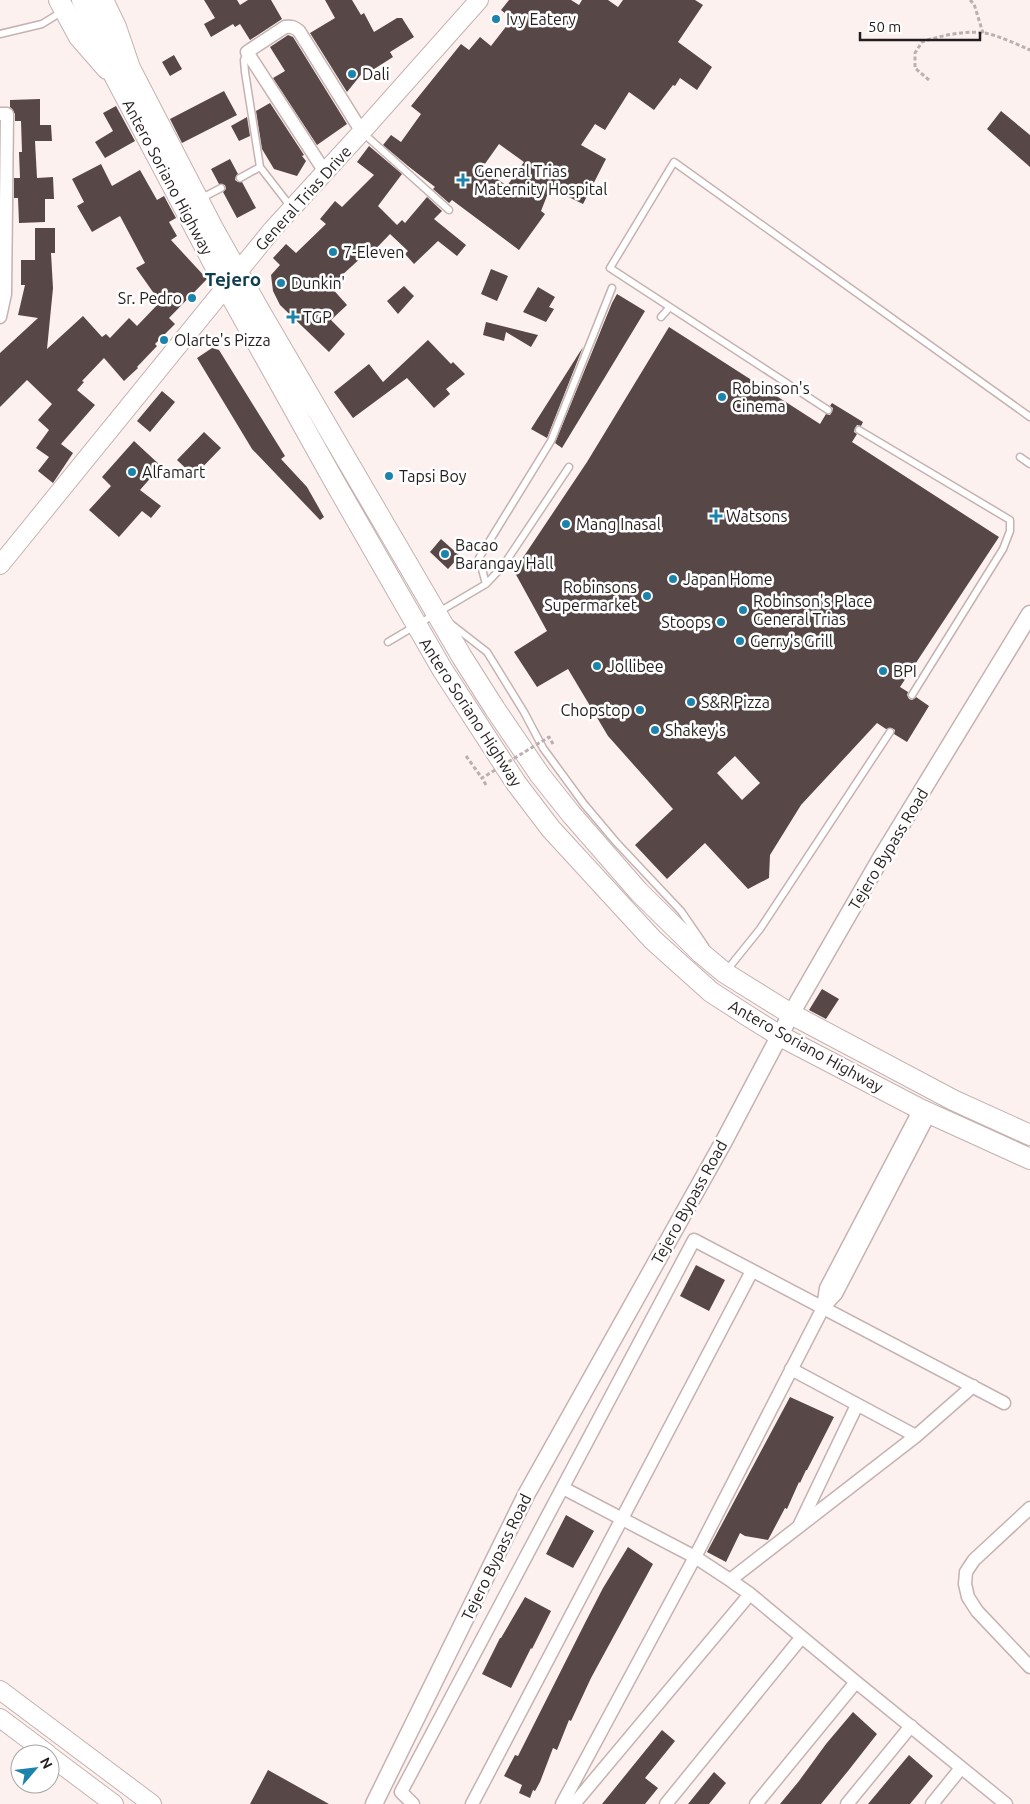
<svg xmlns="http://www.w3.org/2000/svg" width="1030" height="1804" viewBox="0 0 1030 1804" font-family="Ubuntu,sans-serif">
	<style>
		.building { fill: #574746; fill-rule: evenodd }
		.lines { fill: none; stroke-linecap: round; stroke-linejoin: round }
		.service-casing { stroke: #c5b2b1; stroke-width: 9 }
		.minor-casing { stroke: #c5b2b1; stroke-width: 15 }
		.tertiary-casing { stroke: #c5b2b1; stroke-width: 19 }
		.secondary-casing { stroke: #c5b2b1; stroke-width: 20 }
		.primary-casing { stroke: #c5b2b1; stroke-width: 22 }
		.path { stroke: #bbb0af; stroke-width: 3; stroke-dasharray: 4 2.5; stroke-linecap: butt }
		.service { stroke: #fff; stroke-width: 6 }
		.minor { stroke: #fff; stroke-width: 12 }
		.tertiary { stroke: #fff; stroke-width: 16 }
		.secondary { stroke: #fff; stroke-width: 18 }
		.primary { stroke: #fff; stroke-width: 20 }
		.path-bridge { stroke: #bbb0af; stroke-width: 3; stroke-dasharray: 4 2.5; stroke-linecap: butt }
		.poi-dot { fill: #1b83ac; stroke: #fff; stroke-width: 2 }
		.labels { text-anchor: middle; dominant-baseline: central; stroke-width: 5; stroke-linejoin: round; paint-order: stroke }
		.poi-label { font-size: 16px; fill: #241d1d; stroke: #fff; text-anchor: start }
		.street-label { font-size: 16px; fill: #241d1d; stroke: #fff }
		.quarter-label { font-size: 19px; font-weight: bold; fill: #0e3d51; stroke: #fff }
	</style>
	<rect width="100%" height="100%" fill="#fdf1f0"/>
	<path class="building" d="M204 0H237L240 5 248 0H271L282 19 250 40 240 24 235 27 233 24 211 37 204 24 215 18Z
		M325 0H352L361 15 364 13 374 32 397 18H402L414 37 390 52 393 57 371 71 368 66 347 92 310 33 335 18Z
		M509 0H571L579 5 582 0H608L618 7 623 0H695L703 5 678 42 712 67 697 90 680 78 675 86 673 85 654 110 629 92 605 130 595 124 581 145 606 159 583 204 550 188 541 211 545 214 519 250 452 200 449 203 433 189 435 187 408 166 383 145 391 135 401 142 421 114 411 106 461 44 469 50 480 37 491 46 512 19 501 10ZM499 144 524 162 507 186 482 168Z
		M288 35 293 37 347 124 317 145 273 78 285 71 270 47Z
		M174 55 182 69 170 76 162 62Z
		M224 91 237 115 182 143 170 119Z
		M40 99V125H51L52 141H35L37 178 53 177 54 199H45V222L19 223 18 198H14V178H20L19 152H22L21 121H15V114L10 107V100Z
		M270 103 304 155 302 156 306 161 297 176 274 169 262 149 256 111Z
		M116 106 135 141 105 158 95 142 113 131 103 113Z
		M1001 111 1030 135V167L987 129Z
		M247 117 250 136 239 141 231 126Z
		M369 146 402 174 378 206 397 225 402 220 405 223 427 197 442 211 434 219 466 245 457 256 438 241 414 264 405 254 408 251 390 234 366 259 363 256 330 286 347 305 331 320 345 334 329 352 280 305 273 291 271 275 280 265 273 258 286 244 296 253 326 224 320 219 335 201 342 207 374 175 357 162Z
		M230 159 238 174 236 176 235 180 238 182H242L256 208 237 218 223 192 226 189 225 185 219 184 211 169Z
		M101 164 112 186 140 170 157 200 164 196 176 218 169 222 177 236 171 240 207 279 169 318 175 324 155 344 157 346 137 367 138 368 124 381 104 358 82 381 84 382 77 390 95 405 61 444 73 453 53 483 38 471 49 457 36 448 49 430 38 420 52 404 27 380 0 407V353L38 318 18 315 25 285H21V260H35V228H55V253H51L53 288 47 349 83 316 102 337 106 334 110 338 129 318 137 326 160 302 136 268 145 263 120 216 92 232 77 206 84 202 72 179Z
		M491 269 508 276 497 301 481 294Z
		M404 286 414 296 398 314 387 301Z
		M538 287 555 297 549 307 554 309 546 322 523 312Z
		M617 294 645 311 562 448 555 443 612 303Z
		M486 322 538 335 531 347 506 332 504 341 483 335Z
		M669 327 820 424 826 414 830 415 832 412 833 408 830 406 832 403 863 422 861 426 857 425 855 428 854 432 857 434 852 442 999 537 900 687 908 692 907 695 909 699 912 700 916 697 929 706 907 742 894 734 895 730 892 728 886 729 877 723 801 805 770 855 769 878 748 889 705 843 667 879 635 845 673 809 608 736 568 669 537 687 514 652 547 631 514 571 587 462ZM735 756 760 783 742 800 717 773Z
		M428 340 451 364 453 362 465 374 446 389 450 394 434 408 407 378 353 418 334 392 369 364 383 382Z
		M583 347 547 438 531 429Z
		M212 348 219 350 285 456 281 459 307 487 324 517 320 520 252 449 197 358Z
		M162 391 175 402 150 432 137 421Z
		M204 432 221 448 194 476 177 460Z
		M134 441 161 466 140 490 161 506 151 518 142 511 119 537 89 510 111 486 102 477Z
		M441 539 460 556 448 569 430 552Z
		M822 989 839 999 826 1019 809 1010Z
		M696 1265 725 1280 709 1311 680 1296Z
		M790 1397 834 1417 807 1470H806L800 1483 799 1482 787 1509 785 1508 768 1540 745 1536 740 1533 726 1562 707 1552Z
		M566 1515 594 1531 573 1568 546 1554Z
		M628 1547 653 1564 591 1678 571 1721 569 1720 557 1750 553 1748 540 1782 535 1791 533 1790 530 1798 519 1793 522 1785 504 1776 515 1755 518 1756 586 1621 603 1588Z
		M525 1597 551 1611 532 1649 531 1648 511 1688 482 1674 500 1638H501Z
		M853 1712 877 1734 848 1771 821 1804H780L799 1781 826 1744Z
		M662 1730 675 1741 645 1778 658 1788 645 1804H602Z
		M909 1755 933 1776 910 1804H868Z
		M268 1770 329 1804H250Z
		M714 1772 726 1783 709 1804H688Z"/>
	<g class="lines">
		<defs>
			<path id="service" d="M0 34 42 24 63 11
				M247 52 244 60 245 72 260 167 291 207
				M363 133 449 210
				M240 178 260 167
				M200 199 221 188
				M661 317 669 308
				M828 410 610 268 674 162 1030 417
				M859 430 1010 520V531L1003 549 912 695
				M1020 457 1030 464
				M486 584 479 558 551 441 612 288
				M451 624 487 652 524 712 543 748 584 804 616 842 681 911 705 946
				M388 642 486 584 503 566 569 467
				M727 970 760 929 890 732"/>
			<path id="minor" d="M0 114H7L5 294 0 317
				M325 172 247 52 285 27C291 26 294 27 299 31L362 132
				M823 1308 826 1288 920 1109
				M791 1369 916 1436
				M563 1488 695 1557 730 1580 750 1594 856 1682 1006 1804
				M1030 1508 974 1560 966 1572 965 1584 968 1597 977 1611 1030 1667
				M800 1524 857 1405
				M730 1580 916 1436 973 1386
				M413 1804 401 1792 694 1240 1004 1403
				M472 1804 752 1271
				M562 1804 695 1557 823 1308 836 1294 930 1113
				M574 1804 750 1594
				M666 1804 801 1638
				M756 1804 856 1682
				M847 1804 911 1726
				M932 1804 961 1768"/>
			<path id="tertiary" d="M374 1804 526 1495 724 1141 791 1014 881 858 1030 614"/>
			<path id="secondary" d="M0 565 272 230 367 126 479 0
				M0 1690 152 1804
				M0 1718 48 1754
				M50 1756 114 1804"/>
			<path id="primary" d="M59 0 79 37 107 69
				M82 0 95 26 114 75 226 287 334 481 442 669 516 783 551 829 653 940 711 992 748 1016 780 1036 920 1109 1030 1159
				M103 0 116 27 130 68 215 232 262 315 462 657 495 709 540 775 571 814 639 892 701 953 725 973 791 1014 953 1100 1030 1135"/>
		</defs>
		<use href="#service" class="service-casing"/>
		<use href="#minor" class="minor-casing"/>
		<use href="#tertiary" class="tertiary-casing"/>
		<use href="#secondary" class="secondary-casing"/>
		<use href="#primary" class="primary-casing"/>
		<path class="path" d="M970 0 974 4 983 33
			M929 80 915 68V53L922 42C938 36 967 30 985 33 1000 36 1016 44 1030 50
			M466 756 482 778"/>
		<use href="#service" class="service"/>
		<use href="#minor" class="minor"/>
		<use href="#tertiary" class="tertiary"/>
		<use href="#secondary" class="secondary"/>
		<use href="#primary" class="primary"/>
		<path class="path-bridge" d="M486 785 482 778 549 737 553 744"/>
	</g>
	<g class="poi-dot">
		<circle cx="496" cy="19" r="5"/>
		<circle cx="352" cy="74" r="5"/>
		<path d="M460.5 172.5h5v5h5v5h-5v5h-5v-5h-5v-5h5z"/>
		<circle cx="333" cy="252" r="5"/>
		<circle cx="281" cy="283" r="5"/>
		<circle cx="192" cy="298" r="5"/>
		<path d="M290.5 309.5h5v5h5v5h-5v5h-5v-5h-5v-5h5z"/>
		<circle cx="164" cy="340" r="5"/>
		<circle cx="722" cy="397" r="5"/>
		<circle cx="132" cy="472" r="5"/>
		<circle cx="389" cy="476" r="5"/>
		<path d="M713.5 508.5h5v5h5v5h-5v5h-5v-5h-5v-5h5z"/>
		<circle cx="566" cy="524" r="5"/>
		<circle cx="445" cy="554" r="5"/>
		<circle cx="673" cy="579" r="5"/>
		<circle cx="647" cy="596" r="5"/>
		<circle cx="743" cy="610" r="5"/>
		<circle cx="721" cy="622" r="5"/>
		<circle cx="740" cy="641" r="5"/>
		<circle cx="597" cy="666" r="5"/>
		<circle cx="883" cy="671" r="5"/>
		<circle cx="691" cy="702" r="5"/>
		<circle cx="640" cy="710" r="5"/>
		<circle cx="655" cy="730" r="5"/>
	</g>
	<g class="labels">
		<g class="poi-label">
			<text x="506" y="19">Ivy Eatery</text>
			<text x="362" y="74">Dali</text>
			<text x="474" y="171">General Trias<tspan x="474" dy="18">Maternity Hospital</tspan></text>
			<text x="343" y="252">7-Eleven</text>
			<text x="291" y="283">Dunkin'</text>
			<text x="182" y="298" text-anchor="end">Sr. Pedro</text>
			<text x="303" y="317">TGP</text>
			<text x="174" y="340">Olarte's Pizza</text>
			<text x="732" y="388">Robinson's<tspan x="732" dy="18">Cinema</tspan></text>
			<text x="142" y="472">Alfamart</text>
			<text x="399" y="476">Tapsi Boy</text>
			<text x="726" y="516">Watsons</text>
			<text x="576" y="524">Mang Inasal</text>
			<text x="455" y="545">Bacao<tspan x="455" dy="18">Barangay Hall</tspan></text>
			<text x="683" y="579">Japan Home</text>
			<text x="637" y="587" text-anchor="end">Robinsons<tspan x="637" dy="18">Supermarket</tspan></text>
			<text x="753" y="601">Robinson's Place<tspan x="753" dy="18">General Trias</tspan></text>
			<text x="711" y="622" text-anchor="end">Stoops</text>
			<text x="750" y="641">Gerry's Grill</text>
			<text x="607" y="666">Jollibee</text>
			<text x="893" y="671">BPI</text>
			<text x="701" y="702">S&amp;R Pizza</text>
			<text x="630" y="710" text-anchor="end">Chopstop</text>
			<text x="665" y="730">Shakey's</text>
		</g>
		<g class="street-label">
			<text transform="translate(168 177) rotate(62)">Antero Soriano Highway</text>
			<text transform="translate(303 198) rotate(-48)">General Trias Drive</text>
			<text transform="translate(471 712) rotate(57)">Antero Soriano Highway</text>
			<text transform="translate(888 849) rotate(-59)">Tejero Bypass Road</text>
			<text transform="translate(806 1046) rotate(29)">Antero Soriano Highway</text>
			<text transform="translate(689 1202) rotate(-61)">Tejero Bypass Road</text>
			<text transform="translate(496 1557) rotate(-64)">Tejero Bypass Road</text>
		</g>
		<g class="quarter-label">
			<text x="233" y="279">Tejero</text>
		</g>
	</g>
	<g transform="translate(35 1769) rotate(62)"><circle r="24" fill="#ffffff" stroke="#a7a5a5"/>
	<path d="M0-4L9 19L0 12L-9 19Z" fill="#1b83ac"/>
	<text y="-8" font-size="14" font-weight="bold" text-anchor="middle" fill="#241d1d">N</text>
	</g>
	<path d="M860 32v8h120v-8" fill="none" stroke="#241d1d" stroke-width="2.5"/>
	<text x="868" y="32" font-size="15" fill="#241d1d" stroke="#ffffff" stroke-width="4" paint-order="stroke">50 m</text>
</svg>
